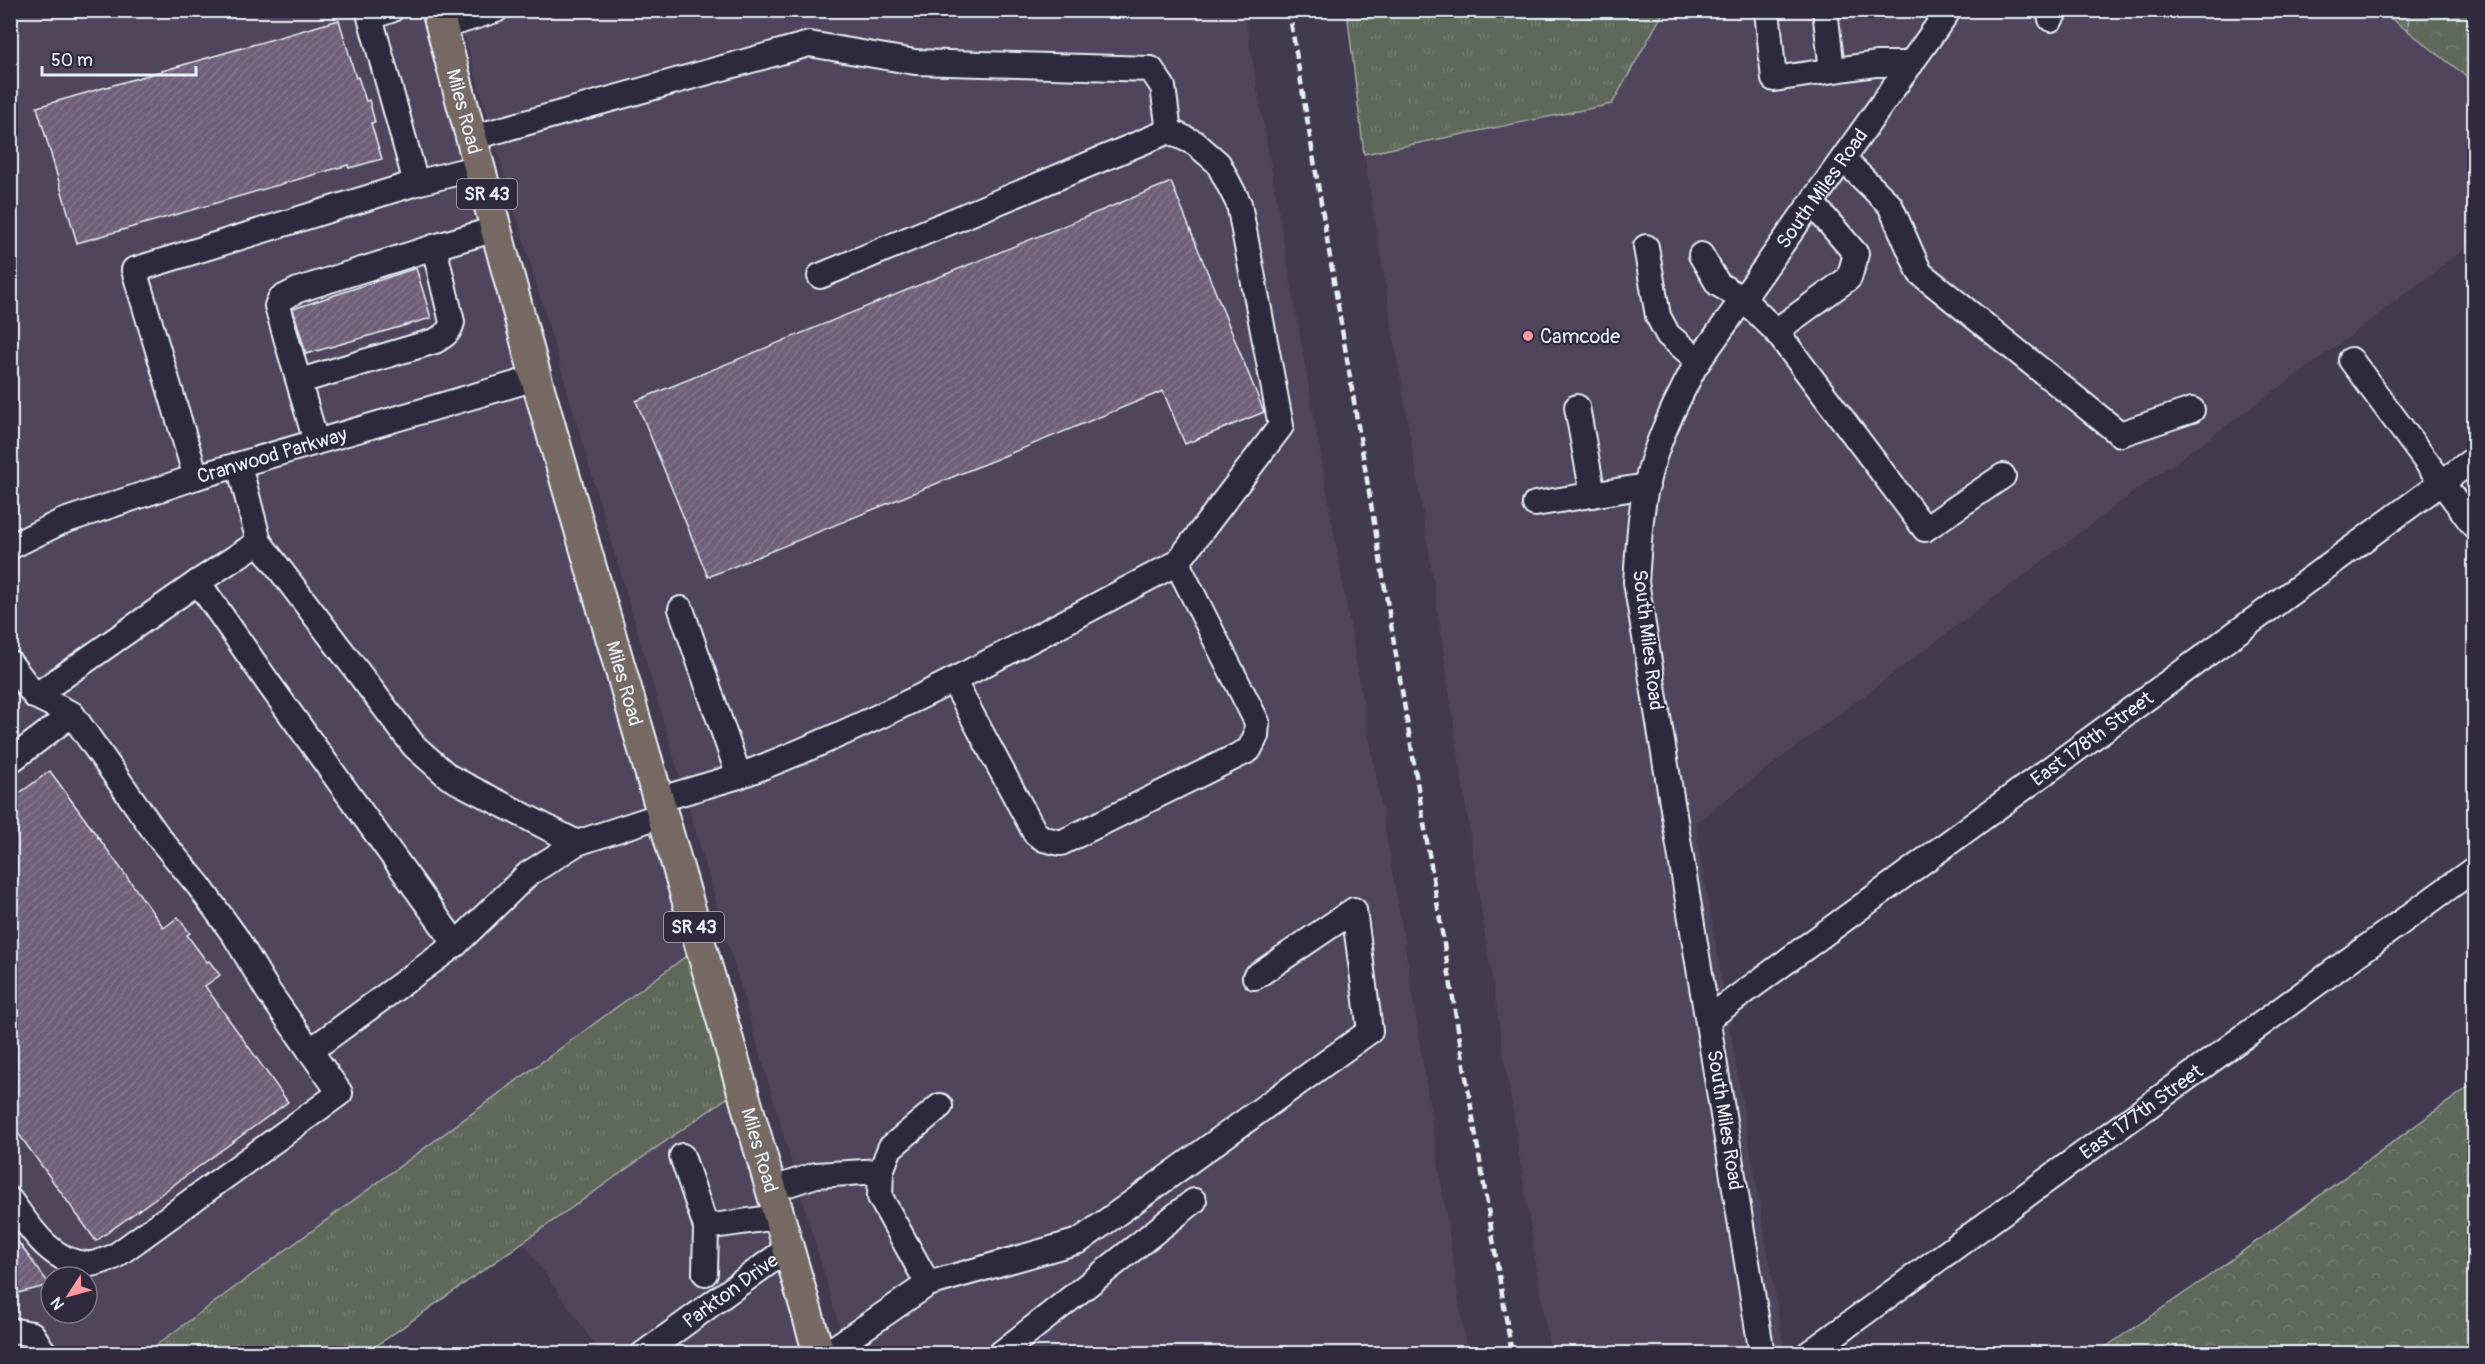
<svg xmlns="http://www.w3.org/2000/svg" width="2485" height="1364" viewBox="0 0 2485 1364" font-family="Pangolin,sans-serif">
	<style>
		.built { fill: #50455c; fill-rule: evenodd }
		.grass { fill: url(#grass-tufts); stroke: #a3aca9; stroke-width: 1.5 }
		.forest { fill: url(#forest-crowns); stroke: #a3aca9; stroke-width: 1.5 }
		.building { fill: url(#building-hatch); stroke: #e8f1f8; stroke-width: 1.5 }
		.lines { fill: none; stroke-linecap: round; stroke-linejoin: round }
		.minor-casing { stroke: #e8f1f8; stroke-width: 28 }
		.major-casing { stroke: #e8f1f8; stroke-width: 34 }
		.minor { stroke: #2f2a3d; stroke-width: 24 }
		.major { stroke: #766964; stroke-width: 30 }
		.rail { stroke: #e8f1f8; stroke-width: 4.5; stroke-dasharray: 9 4.5; stroke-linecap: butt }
		.poi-dot { fill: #ff9aa2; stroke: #2f2a3d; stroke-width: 2 }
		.labels { text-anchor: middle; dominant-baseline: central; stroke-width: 4.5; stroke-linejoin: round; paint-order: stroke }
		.shield { fill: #2f2a3d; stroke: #b0b5c0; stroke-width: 1.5 }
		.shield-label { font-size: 18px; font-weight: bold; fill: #e8f1f8 }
		.street-label { font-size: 20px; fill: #e8f1f8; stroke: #2f2a3d }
		.poi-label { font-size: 20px; fill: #e8f1f8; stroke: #2f2a3d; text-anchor: start }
	</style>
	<defs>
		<pattern id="grass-tufts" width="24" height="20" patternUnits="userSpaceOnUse" patternTransform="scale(1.5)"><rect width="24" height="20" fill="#5e675a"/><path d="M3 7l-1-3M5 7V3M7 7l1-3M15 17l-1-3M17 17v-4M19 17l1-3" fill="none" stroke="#757d72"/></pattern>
		<pattern id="forest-crowns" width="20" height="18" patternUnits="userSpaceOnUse" patternTransform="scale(1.5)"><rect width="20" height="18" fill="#5e675a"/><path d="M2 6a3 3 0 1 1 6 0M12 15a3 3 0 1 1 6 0" fill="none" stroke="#757d72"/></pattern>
		<pattern id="building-hatch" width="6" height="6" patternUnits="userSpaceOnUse" patternTransform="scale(1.5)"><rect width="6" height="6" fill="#6f5f7a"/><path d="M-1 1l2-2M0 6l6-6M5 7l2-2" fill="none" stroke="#84768e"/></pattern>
	</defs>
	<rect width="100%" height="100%" fill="#423a4f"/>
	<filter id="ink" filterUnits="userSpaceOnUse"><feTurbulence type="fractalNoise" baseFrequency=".0167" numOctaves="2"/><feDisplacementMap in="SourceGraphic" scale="12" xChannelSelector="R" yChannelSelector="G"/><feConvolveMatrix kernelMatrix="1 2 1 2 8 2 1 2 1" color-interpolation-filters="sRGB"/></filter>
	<g filter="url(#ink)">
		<path class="built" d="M10 11H437L700 946 144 1353H11ZM51 1277H87V1313H51Z
			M457 11H1244L1405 945 1467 1353H847Z
			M1664 11H1901L1917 17 1946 38 1966 11H2381L2474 82V242L2326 354 2142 486 1695 823 1785 1353H1550L1474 863 1429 552 1364 154 1612 104Z
			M741 1088 821 1353H601L522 1241Z"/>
		<path class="grass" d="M1347 11V10L1664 11 1612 104 1364 154Z
			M2381 11H2409L2408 31Z
			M700 946 741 1088 366 1353 144 1354Z"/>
		<path class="forest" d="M2409 11H2474V82L2408 31Z
			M2474 1083V1353H2097L2202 1281Z"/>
		<path class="building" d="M339 20 356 78 358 77 366 101 369 100 375 122 371 123 382 159 349 168 348 165 77 243 37 107Z
			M1171 182 1264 412 1185 444 1163 391 708 577 636 401Z
			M416 268 431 318 306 354 293 309Z
			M50 771 164 928 178 917 190 933 187 935 207 962 209 961 220 975 205 986 288 1102 96 1241 10 1122V800Z
			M10 1231 50 1285 10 1295Z"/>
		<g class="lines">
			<defs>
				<g id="minor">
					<path d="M391 10 370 17 416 183 479 167"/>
					<path d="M1767 10 1774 79 1876 64H1911"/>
					<path d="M1825 10 1832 70"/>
					<path d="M2051 19 2056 10"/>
					<path d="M442 27 496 10"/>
					<path d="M471 138 809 44 915 62 1151 69 1163 87 1169 131"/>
					<path d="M1843 159 1890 205 1920 273 2120 434 2192 410"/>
					<path d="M1646 247 1658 316 1668 335 1699 361"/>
					<path d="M1701 255 1718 284 1743 299 1776 331 1849 278 1856 254 1812 203"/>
					<path d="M820 276 1169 131 1195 143 1218 163 1239 204 1281 426 1177 563"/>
					<path d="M1776 331 1925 529 2003 476"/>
					<path d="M2351 360 2474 526"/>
					<path d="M300 381 435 341C444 336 450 332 452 322L434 247 496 229"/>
					<path d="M1577 407 1593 495"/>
					<path d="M316 442 277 306 280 299 298 290 434 247"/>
					<path d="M196 477 134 270 416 183"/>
					<path d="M1535 504 1647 486"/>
					<path d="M259 542 414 746 449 777 577 843"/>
					<path id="s1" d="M10 547 61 522 196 477 536 378"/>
					<path d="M198 582 259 542 239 465"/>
					<path d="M10 663 35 696 72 714 160 839 199 886 235 936 268 991 340 1093 114 1257C106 1259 95 1265 87 1264 51 1263 29 1226 10 1200"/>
					<path d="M35 696 198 582 269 684 456 944"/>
					<path d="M10 761 72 714"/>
					<path d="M739 776C891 719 1033 638 1177 563L1257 722 1256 736 1249 750 1061 843 1044 839 1035 833 953 680"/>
					<path d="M657 800 739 776 681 609"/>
					<path id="s2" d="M1709 1018 2474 459"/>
					<path d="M310 1051 456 944 528 874 577 843 662 815"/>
					<path d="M682 1156 706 1227"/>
					<path d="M770 1190 816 1175 881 1171"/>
					<path d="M705 1273 706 1227 778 1217"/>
					<path d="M928 1284 880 1197 881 1171 890 1148 940 1106"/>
					<path d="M10 1330 32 1334 45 1354"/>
					<path id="s3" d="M643 1354 787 1249"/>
					<path d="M826 1354 928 1284 1079 1241 1370 1031 1354 910 1255 977"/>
					<path d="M1000 1354 1194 1201"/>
					<path id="s4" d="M1762 1354 1636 582C1639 544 1640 504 1651 467 1661 432 1678 399 1695 366L1949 10"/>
					<path id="s5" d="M1808 1354 2474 869"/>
				</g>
				<g id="major">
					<path id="s6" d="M437 10 536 378 819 1354"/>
				</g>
			</defs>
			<use href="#minor" class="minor-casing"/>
			<use href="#major" class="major-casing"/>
			<use href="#minor" class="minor"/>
			<use href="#major" class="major"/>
			<path class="rail" d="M1289 10 1512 1354"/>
		</g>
	</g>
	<circle class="poi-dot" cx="1528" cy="336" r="6"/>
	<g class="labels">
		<g class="shield">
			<rect x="457" y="179" width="60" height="30" rx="4.5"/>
			<rect x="664" y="912" width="60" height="30" rx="4.5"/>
		</g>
		<g class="shield-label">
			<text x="487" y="194">SR 43</text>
			<text x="694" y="927">SR 43</text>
		</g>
		<g class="street-label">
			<text stroke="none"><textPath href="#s6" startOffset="105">Miles Road</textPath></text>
			<text stroke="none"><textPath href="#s4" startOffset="1227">South Miles Road</textPath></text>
			<text stroke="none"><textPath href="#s1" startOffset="278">Cranwood Parkway</textPath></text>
			<text transform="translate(1648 640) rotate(83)">South Miles Road</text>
			<text stroke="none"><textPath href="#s6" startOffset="699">Miles Road</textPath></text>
			<text stroke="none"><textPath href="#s2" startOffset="474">East 178th Street</textPath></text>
			<text stroke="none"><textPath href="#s5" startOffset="412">East 177th Street</textPath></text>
			<text transform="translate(1725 1120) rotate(81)">South Miles Road</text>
			<text stroke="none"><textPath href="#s6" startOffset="1185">Miles Road</textPath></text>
			<text stroke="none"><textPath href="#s3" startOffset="108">Parkton Drive</textPath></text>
		</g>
		<g class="poi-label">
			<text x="1540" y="336">Camcode</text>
		</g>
	</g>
	<rect width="2485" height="1364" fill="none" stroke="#2f2a3d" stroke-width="36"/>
	<rect x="18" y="18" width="2449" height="1328" fill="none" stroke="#e8f1f8" stroke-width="2" filter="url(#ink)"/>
	<g transform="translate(69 1295) rotate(234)"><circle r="28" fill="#2f2a3d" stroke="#797a88" stroke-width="1.5"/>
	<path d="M0-4.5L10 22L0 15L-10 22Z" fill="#ff9aa2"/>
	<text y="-9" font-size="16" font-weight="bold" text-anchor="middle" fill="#e8f1f8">N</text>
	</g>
	<path d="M42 66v9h154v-9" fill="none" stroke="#e8f1f8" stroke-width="3"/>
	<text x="51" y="66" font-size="18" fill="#e8f1f8" stroke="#2f2a3d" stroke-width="4.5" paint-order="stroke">50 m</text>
</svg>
